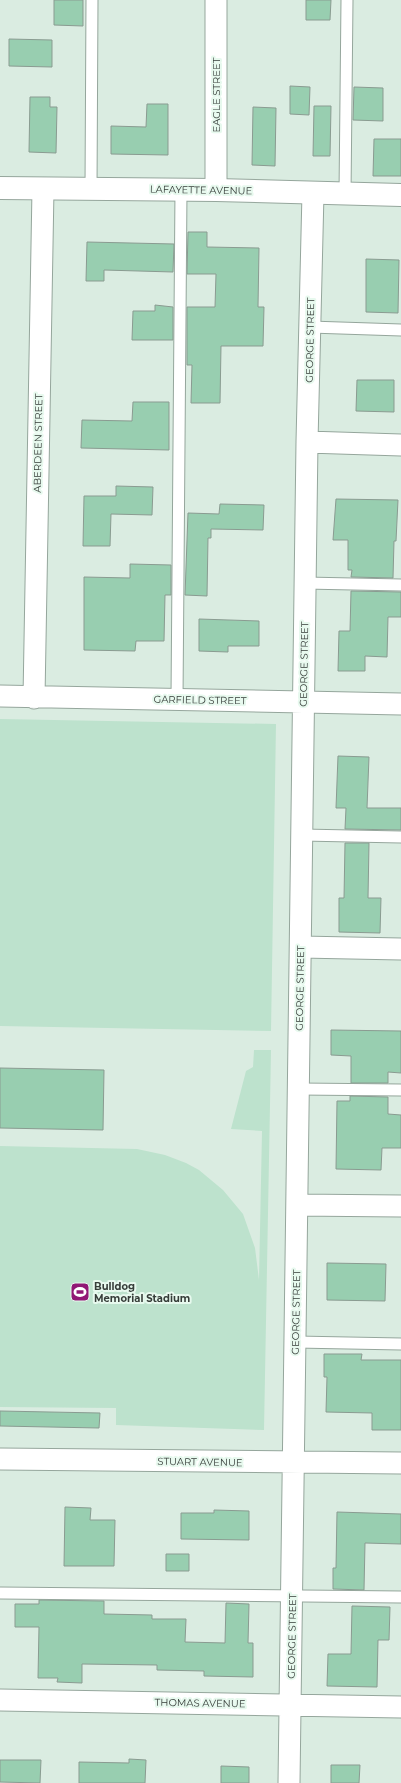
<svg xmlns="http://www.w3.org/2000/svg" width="401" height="1783" viewBox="0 0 401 1783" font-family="Montserrat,sans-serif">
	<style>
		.green { fill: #bde2cd }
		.building { fill: #98ceb0; stroke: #8a9b91 }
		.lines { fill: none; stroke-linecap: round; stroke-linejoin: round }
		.service-casing { stroke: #95a69c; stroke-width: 13 }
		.minor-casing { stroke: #95a69c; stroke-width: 23 }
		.tertiary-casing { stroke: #95a69c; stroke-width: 24 }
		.service { stroke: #fff; stroke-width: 11 }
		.minor { stroke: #fff; stroke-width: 21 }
		.tertiary { stroke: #fff; stroke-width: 22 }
		.labels { text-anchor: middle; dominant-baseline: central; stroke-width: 4; stroke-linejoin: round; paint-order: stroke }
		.street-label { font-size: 10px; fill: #363d39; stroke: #e7f9ee }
		.poi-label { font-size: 10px; font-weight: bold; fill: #363d39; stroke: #e7f9ee; text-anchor: start }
	</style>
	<rect width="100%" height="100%" fill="#daece1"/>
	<path class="green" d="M0 719 276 724 271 1031 0 1026Z
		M254 1050H271L264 1430 116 1425V1408L0 1407V1146L137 1149 165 1155 186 1163 199 1170 223 1190 243 1214 255 1248 259 1280 262 1131 231 1129 246 1071 253 1067Z"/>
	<path class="building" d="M54 0H83V26L54 25Z
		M306 0H331L330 20H306Z
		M9 39 52 40V67L9 66Z
		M290 86 310 87 309 115 290 114Z
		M354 87 383 88V121L353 120Z
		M30 97H50V107H57L56 153 29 152Z
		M147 104H168V155L111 154V126L146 127Z
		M314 106H331L330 156H313Z
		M253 107 276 108 275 166 252 165Z
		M374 139H401V176H373Z
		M188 232H207V247L259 248 258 307H264L263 346H221L220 403H191L192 365H187V307H215L216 274H187Z
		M87 242 174 244 173 272 104 270V281H86Z
		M366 259 399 260 398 313 366 312Z
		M155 305 173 307V340H132L133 311H155Z
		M357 380H394V412L356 411Z
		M133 402H169V450L81 448 82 420 132 421Z
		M116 486 153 487 152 515 111 514 110 546H83L84 496H116Z
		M336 499 398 500 396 541H394L393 578 351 577 352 570H348V540H333Z
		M220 504 264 505 263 530 211 529V538H208L207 596 185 595 188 513 219 514Z
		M130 564 171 565V595H165L164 641H136L135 651 84 650V577L130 578Z
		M351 591 401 592V617H388L387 657 365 656V671H338L339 631H350Z
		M199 619 259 621V646H228V652L199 651Z
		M338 756 369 757 367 808H401V830L345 829 346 808H336Z
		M345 843H369L368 898H381L380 933 339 932V898H344Z
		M331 1030 401 1031V1073L388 1072V1083H351V1056L331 1055Z
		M0 1068 104 1070 103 1130 0 1128Z
		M350 1096 388 1097V1114L401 1115V1148H382L381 1170 336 1169 337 1101H350Z
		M327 1263 386 1264 385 1301 327 1300Z
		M324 1354H362L361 1360H401V1430H372V1413L326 1412 327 1377H324Z
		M0 1411 100 1413 99 1428 0 1426Z
		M65 1507 91 1508 90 1520H115L114 1566H64Z
		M214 1510 249 1511V1540L181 1539V1513H214Z
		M337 1512 401 1514V1544L365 1543 364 1590 333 1589V1568H336Z
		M166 1554H189V1571H166Z
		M39 1600 104 1601V1614L152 1615V1619H186L185 1642 225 1643 226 1603 249 1604 248 1643H253V1677L204 1676V1671L157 1670V1665L82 1664V1683L57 1682 58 1678H38L39 1627H15V1604H39Z
		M352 1606 390 1607 389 1640H378L377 1687 327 1686 328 1654H351Z
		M129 1759 146 1760 145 1783H79V1762L129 1763Z
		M0 1760H41L40 1783 0 1782Z
		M331 1765H360L359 1783H331Z
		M221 1766 249 1767V1783H221Z"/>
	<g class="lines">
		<defs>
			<path id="service" d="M91 189 92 0
				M345 194 347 0
				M310 327 401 330
				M305 583 401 585
				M177 700 181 190
				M302 835 401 837
				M299 1089 401 1090
				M296 1342 401 1344
				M0 1593 401 1597"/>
			<path id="minor" d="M216 190V0
				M307 442 401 445
				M0 696 401 704
				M34 698 43 189
				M301 947 401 949
				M297 1205 401 1206
				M0 1459 401 1463
				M0 1700 401 1707
				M289 1783 307 442 313 193"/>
			<path id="tertiary" d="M0 188 216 190 401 195"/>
		</defs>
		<use href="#service" class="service-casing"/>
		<use href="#minor" class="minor-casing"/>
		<use href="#tertiary" class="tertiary-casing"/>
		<use href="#service" class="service"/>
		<use href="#minor" class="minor"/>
		<use href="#tertiary" class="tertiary"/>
	</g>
	<defs>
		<symbol id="stadium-square" viewBox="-11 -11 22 22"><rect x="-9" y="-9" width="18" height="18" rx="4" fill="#911775" stroke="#e7f9ee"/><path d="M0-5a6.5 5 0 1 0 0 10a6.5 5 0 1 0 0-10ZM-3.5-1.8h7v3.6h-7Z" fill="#fff"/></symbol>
	</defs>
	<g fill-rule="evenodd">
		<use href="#stadium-square" x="69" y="1281" width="22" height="22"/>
	</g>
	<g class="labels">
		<g class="street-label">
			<text transform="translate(216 95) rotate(-90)">EAGLE STREET</text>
			<text transform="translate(201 190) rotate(1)">LAFAYETTE AVENUE</text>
			<text transform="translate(310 340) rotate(-89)">GEORGE STREET</text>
			<text transform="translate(38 443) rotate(-89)">ABERDEEN STREET</text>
			<text transform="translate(304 664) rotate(-89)">GEORGE STREET</text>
			<text transform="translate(200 700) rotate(1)">GARFIELD STREET</text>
			<text transform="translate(300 988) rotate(-89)">GEORGE STREET</text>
			<text transform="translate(296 1312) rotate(-89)">GEORGE STREET</text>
			<text transform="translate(200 1462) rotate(1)">STUART AVENUE</text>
			<text transform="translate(292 1636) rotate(-89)">GEORGE STREET</text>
			<text transform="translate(200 1703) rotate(1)">THOMAS AVENUE</text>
		</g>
		<g class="poi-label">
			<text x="94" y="1286">Bulldog<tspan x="94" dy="12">Memorial Stadium</tspan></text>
		</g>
	</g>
</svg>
